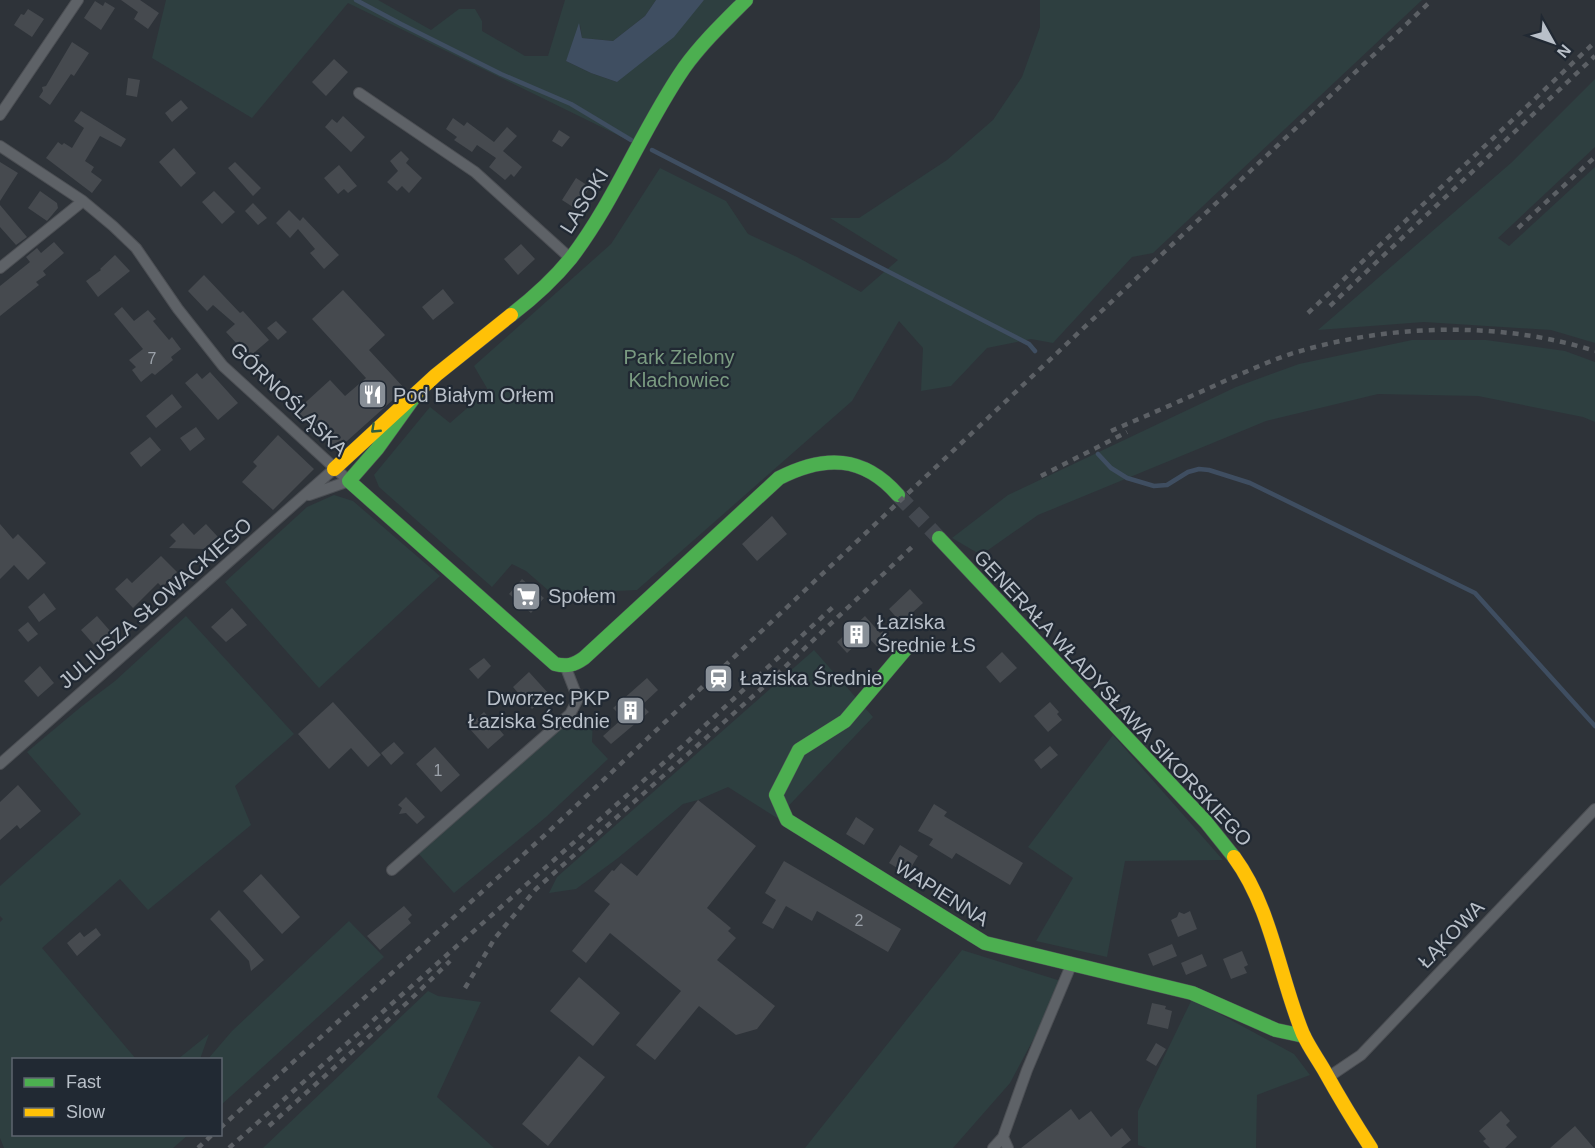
<svg xmlns="http://www.w3.org/2000/svg" width="1595" height="1148" viewBox="0 0 1595 1148" font-family="Helvetica,sans-serif">
	<style>
		.green { fill: #2e3f40 }
		.water { fill: #3f4e61 }
		.lines { fill: none; stroke-linecap: round; stroke-linejoin: round }
		.stream { stroke: #3f4e61; stroke-width: 4.5 }
		.building { fill: #464a4f }
		.secondary-tunnel { stroke: #43484f; stroke-width: 15; stroke-dasharray: 15 8; stroke-linecap: butt }
		.street-casing { stroke: #4c4f54; stroke-width: 12 }
		.fast-casing { stroke: #4c4f54; stroke-width: 15 }
		.slow-casing { stroke: #4c4f54; stroke-width: 15 }
		.street { stroke: #5e6267; stroke-width: 10 }
		.fast { stroke: #4caf50; stroke-width: 14 }
		.slow { stroke: #ffc107; stroke-width: 14 }
		.rail { stroke: #5c6065; stroke-width: 4.5; stroke-dasharray: 6 6; stroke-linecap: butt }
		.oneway { stroke: #325f3f }
		.labels { text-anchor: middle; dominant-baseline: central; stroke-width: 4.5; stroke-linejoin: round; paint-order: stroke }
		.number-label { font-size: 16px; fill: #9ca2aa }
		.street-label { font-size: 20px; fill: #b9c0c9; stroke: #212933 }
		.park-label { font-size: 20px; fill: #7a9b81; stroke: #212933 }
		.poi-label { font-size: 20px; fill: #b9c0c9; stroke: #212933; text-anchor: start }
	</style>
	<rect width="100%" height="100%" fill="#2e3339"/>
	<path class="green" d="M166 0H378L431 30 459 9H475L482 21V31L525 56H548L565 0H656L645 16 613 41 582 38 580 25 566 61 591 73 617 82 704 0H742L634 143 348 3 252 118 152 58Z
		M1040 0H1422L1153 253 1132 257 1053 343 1031 339 987 348 951 386 921 391 923 348 899 321 852 401 637 590 573 593 549 591 526 571 512 564 492 587 379 487 374 475 430 407 450 423 488 390 474 366 611 244 660 168 726 201 748 234 797 257 861 292 898 260 830 218H859L947 160 993 120 1022 77 1040 27Z
		M1595 79V147L1498 238 1509 246 1595 167V343L1551 330 1424 322 1318 330 1511 163Z
		M1412 340H1486L1565 351 1595 362V422L1583 417 1478 396 1378 394 1266 421 1038 515 981 555 952 538 1008 495 1236 387 1299 364Z
		M334 495 353 501 440 576 319 688 225 582 307 507Z
		M186 616 294 734 235 786 251 825 148 910 120 879 42 948 136 1059 14 1060V1134L188 1135 173 1148H4L0 1138V922L3 919 0 916V886L81 814 27 752 82 706 115 681Z
		M814 650 873 717 777 818 728 787 698 800 683 804 618 858 576 889 549 893 557 877Z
		M578 714 593 718 592 742 608 759 546 817 454 893 418 853Z
		M1113 735 1223 860 1125 861 1107 957 1036 941 1073 878 1028 847Z
		M349 921 384 957 221 1105 220 1060 208 1059 232 1031Z
		M962 950 1064 982 1010 1083 953 1148H805Z
		M428 991 438 996 481 1002 437 1097 494 1148H263Z
		M1192 999 1294 1054 1310 1075 1257 1095 1256 1148H1147L1138 1145V1111Z
		M209 1034 200 1059H178Z"/>
	<path class="water" d="M656 0H704L674 37 617 82 591 73 566 61 579 23 582 38 613 41 645 16Z"/>
	<g class="lines">
		<path class="stream" d="M356 0 401 24 501 74 571 104 631 140
			M652 150 1029 344 1035 351
			M1098 454 1111 468 1127 478 1154 486 1167 485 1188 472 1199 469 1209 470 1250 483 1475 593 1595 726"/>
	</g>
	<path class="building" d="M121 0H140L159 13 148 29 134 19 138 12Z
		M95 1 103 6 105 2 115 8 101 30 84 18Z
		M28 9 44 19 32 37 14 25 21 14 24 15Z
		M72 42 89 53 74 76 71 74 50 105 39 97 43 91 42 87 46 86Z
		M334 59 348 72 326 96 312 82Z
		M128 78 140 80 137 97 126 95Z
		M181 100 188 108 172 122 165 113Z
		M81 111 126 139 121 147 100 136 85 161 94 167 91 172 102 180 92 193 46 158 58 142 62 145 64 143 72 148 84 128 74 121Z
		M343 116 365 137 351 152 325 127 332 119 337 123Z
		M453 118 464 126 467 122 494 142 507 127 517 136 503 151 522 167 514 177 511 174 505 180 489 167 496 158 477 145 472 152 454 140 457 137 446 129Z
		M559 130 570 137 562 147 552 141Z
		M174 148 196 173 181 187 159 162Z
		M401 151 409 159 406 163 422 178 409 193 402 186 397 191 387 182 398 171 390 161Z
		M0 162 18 173 0 201Z
		M235 162 261 188 253 196 228 168Z
		M339 165 357 186 348 193 344 189 338 194 324 178Z
		M576 178 590 187 576 209 562 200Z
		M40 191 57 203 58 208 47 221 28 208Z
		M214 191 235 212 222 224 202 202Z
		M253 203 267 218 258 225 245 211Z
		M0 205 27 237 16 245 0 227Z
		M289 210 300 221 303 217 339 255 324 269 310 253 315 249 298 229 290 238 276 223Z
		M54 242 64 253 43 271 46 275 36 282 39 285 0 316V286L30 262 26 257 37 248 41 253Z
		M521 244 535 259 518 275 504 259Z
		M115 255 130 271 98 297 86 281 101 270 100 269Z
		M204 275 240 313 243 311 269 340 249 357 226 332 235 324 213 305 207 311 188 291Z
		M443 289 454 303 433 320 422 307Z
		M343 290 385 335 369 350 405 389 337 450 296 411 330 380 345 396 366 378 312 319Z
		M122 307 134 321 148 310 156 319 153 321 169 340 172 337 181 349 171 357 173 360 155 375 152 373 141 382 132 370 136 367 129 360 143 349 114 314Z
		M276 321 287 332 278 340 267 328Z
		M210 372 238 403 218 420 185 383 197 373 202 379Z
		M172 394 182 407 156 428 146 416Z
		M196 427 205 439 190 451 180 438Z
		M278 435 314 469 273 510 242 482 257 466 253 462Z
		M150 437 161 450 141 467 130 453Z
		M772 516 787 534 757 561 742 544Z
		M183 523 194 535 206 524 218 537 204 549 169 548 176 541 170 535Z
		M0 524 13 539 18 534 46 563 28 580 14 565 0 579Z
		M161 556 177 572 162 587 158 583 133 608 115 589 127 578 132 583Z
		M522 579 544 598 531 613 509 594Z
		M910 589 923 603 901 623 889 609Z
		M44 593 56 609 39 622 28 607Z
		M232 608 247 625 226 642 211 627Z
		M97 616 111 632 95 646 81 630Z
		M865 616 880 633 883 631 891 640 880 650 866 635 847 653 837 642Z
		M28 622 38 634 28 642 18 630Z
		M1002 652 1017 668 1000 683 986 667Z
		M484 658 491 666 478 679 469 669Z
		M40 666 54 683 38 697 24 681Z
		M529 672 549 694 532 709 513 687Z
		M647 678 658 690 642 705 649 712 611 744 603 736 623 718 613 708Z
		M333 702 381 755 368 767 351 748 329 769 298 734Z
		M1050 702 1059 712 1057 714 1062 720 1048 732 1034 716Z
		M484 712 504 735 488 749 468 727Z
		M394 742 404 753 391 765 381 753Z
		M1050 746 1058 755 1041 769 1034 760Z
		M435 747 460 775 441 792 416 764Z
		M18 785 41 811 20 829 17 825 0 840V802Z
		M406 797 425 817 417 824 406 813 399 814 402 808 398 805Z
		M698 800 756 846 707 908 731 928 728 931 736 938 717 960 775 1006 757 1029 736 1035 699 1006 655 1060 636 1045 681 991 610 933 586 963 572 951 610 904 594 891 612 870 614 871 621 863 637 876Z
		M934 804 947 812 944 816 1023 863 1010 885 956 853 952 859 929 845 933 839 918 831Z
		M856 817 874 829 864 845 846 834Z
		M900 845 918 856 907 874 889 863Z
		M784 861 901 929 888 952 817 911 812 921 786 906 773 929 762 923 776 900 765 893Z
		M261 874 300 917 282 934 243 891Z
		M404 906 412 915 408 919 411 923 380 950 367 936Z
		M219 910 264 960 251 971 249 961 210 919Z
		M1190 911 1197 929 1178 937 1171 920 1177 917 1179 912 1184 914Z
		M96 928 101 935 77 956 67 943 80 932 84 937Z
		M1172 944 1177 956 1153 966 1148 954Z
		M1242 951 1248 965 1244 967 1247 973 1231 979 1223 959Z
		M1202 954 1207 966 1186 975 1181 963Z
		M579 977 620 1013 593 1046 550 1011Z
		M1152 1003 1166 1006 1165 1009 1172 1011 1168 1029 1147 1024Z
		M1156 1043 1166 1049 1156 1066 1146 1060Z
		M579 1056 605 1077 548 1146 522 1124Z
		M1071 1109 1079 1120 1091 1111 1111 1137 1122 1128 1131 1140 1121 1148H1021Z
		M1501 1111 1510 1121 1506 1125 1517 1137 1505 1148H1490L1483 1141 1486 1139 1479 1131Z
		M1575 1126 1594 1148H1550Z"/>
	<g class="lines">
		<path class="secondary-tunnel" d="M898 495 939 538"/>
		<defs>
			<path id="street" d="M359 93 475 172 570 258
				M0 115 78 0
				M0 146 83 201 113 226 136 248 178 309 223 366 349 481
				M0 268 83 201
				M309 495 349 481
				M0 764 334 469
				M392 870 570 714 578 699 566 668
				M1327 1078 1361 1055 1595 809
				M993 1148 1003 1137
				M1008 1148 1003 1137 1027 1070 1072 963"/>
			<path id="fast" d="M511 315C533 298 554 279 571 258 616 199 642 129 684 68 702 43 724 22 746 0
				M418 392 377 449 349 481 555 664C567 667 574 665 584 658L779 478C824 455 863 455 898 495
				M939 538 1206 822 1234 857
				M905 650 845 721 799 750 776 795 787 820 985 943 1192 993 1276 1030 1304 1036"/>
			<path id="slow" d="M334 469 436 375 511 315
				M1234 857C1272 909 1279 976 1303 1034 1309 1047 1317 1058 1324 1070 1339 1097 1354 1122 1371 1148"/>
		</defs>
		<use href="#street" class="street-casing"/>
		<use href="#fast" class="fast-casing"/>
		<use href="#slow" class="slow-casing"/>
		<use href="#street" class="street"/>
		<use href="#fast" class="fast"/>
		<use href="#slow" class="slow"/>
		<path class="rail" d="M1518 228 1595 157
			M1330 306 1595 56
			M1308 313 1595 42
			M1111 431C1150 414 1190 397 1229 379 1251 370 1273 359 1297 352 1391 324 1501 321 1595 351
			M1041 476 1127 432
			M465 988 495 938 536 889 769 682 912 547
			M269 1126 410 1000 450 961
			M220 1128 545 835 1432 0
			M198 1148 213 1134
			M229 1148 686 743 834 606"/>
	</g>
	<defs><path id="oneway-chevron" d="M-2-3.5L2.5 0L-2 3.5" fill="none" stroke-width="1.6" stroke-linecap="round" stroke-linejoin="round" transform="scale(1.5)"/></defs>
	<use class="oneway" href="#oneway-chevron" transform="translate(375 429) rotate(137)"/>
	<defs>
		<symbol id="restaurant-square" viewBox="-11 -11 22 22"><rect x="-9" y="-9" width="18" height="18" rx="4" fill="#888f97" stroke="#212933"/><path d="M-5-6h1v4h1v-4h1v4h1v-4h1v5L-1.5 .5V6h-2V.5L-5-1ZM5-6V6H3V1.5H1.5Q1.5-4 5-6Z" fill="#fff"/></symbol>
		<symbol id="supermarket-square" viewBox="-11 -11 22 22"><rect x="-9" y="-9" width="18" height="18" rx="4" fill="#888f97" stroke="#212933"/><path d="M-6-5.5h2.5l.6 2H6L4.5 2H-2.5L-4.4-4H-6ZM-1.5 3.2a1.3 1.3 0 1 0 .1 0ZM3 3.2a1.3 1.3 0 1 0 .1 0Z" fill="#fff"/></symbol>
		<symbol id="building-square" viewBox="-11 -11 22 22"><rect x="-9" y="-9" width="18" height="18" rx="4" fill="#888f97" stroke="#212933"/><path d="M-4-6H4V6H1V3H-1V6H-4ZM-2.5-4.3h1.7v1.8h-1.7ZM.8-4.3h1.7v1.8H.8ZM-2.5-1h1.7V.8h-1.7ZM.8-1h1.7V.8H.8Z" fill="#fff"/></symbol>
		<symbol id="station-square" viewBox="-11 -11 22 22"><rect x="-9" y="-9" width="18" height="18" rx="4" fill="#888f97" stroke="#212933"/><path d="M-3-6H3Q5-6 5-4V2Q5 4 3 4L4.5 6H3L1.5 4h-3L-3 6H-4.5L-3 4Q-5 4-5 2V-4Q-5-6-3-6ZM-3.5-4v3h7v-3ZM-3.5 1v1.5H-2V1ZM2 1v1.5H3.5V1Z" fill="#fff"/></symbol>
	</defs>
	<g fill-rule="evenodd">
		<use href="#restaurant-square" x="356" y="378" width="33" height="33"/>
		<use href="#supermarket-square" x="510" y="580" width="33" height="33"/>
		<use href="#building-square" x="840" y="618" width="33" height="33"/>
		<use href="#station-square" x="702" y="662" width="33" height="33"/>
		<use href="#building-square" x="614" y="694" width="33" height="33"/>
	</g>
	<g class="labels">
		<g class="number-label">
			<text x="152" y="358">7</text>
			<text x="438" y="770">1</text>
			<text x="859" y="920">2</text>
		</g>
		<g class="street-label">
			<text transform="translate(584 201) rotate(-58)">LASOKI</text>
			<text transform="translate(289 399) rotate(44)">GÓRNOŚLĄSKA</text>
			<text transform="translate(155 603) rotate(-41)">JULIUSZA SŁOWACKIEGO</text>
			<text transform="translate(1113 698) rotate(47)">GENERAŁA WŁADYSŁAWA SIKORSKIEGO</text>
			<text transform="translate(942 893) rotate(32)">WAPIENNA</text>
			<text transform="translate(1451 934) rotate(-46)">ŁĄKOWA</text>
		</g>
		<g class="park-label">
			<text x="679" y="357">Park Zielony<tspan x="679" dy="23">Klachowiec</tspan></text>
		</g>
		<g class="poi-label">
			<text x="393" y="395">Pod Białym Orłem</text>
			<text x="548" y="596">Społem</text>
			<text x="877" y="622">Łaziska<tspan x="877" dy="23">Średnie ŁS</tspan></text>
			<text x="740" y="678">Łaziska Średnie</text>
			<text x="610" y="698" text-anchor="end">Dworzec PKP<tspan x="610" dy="23">Łaziska Średnie</tspan></text>
		</g>
	</g>
	<rect x="12" y="1058" width="210" height="78" fill="#212933" stroke="#5e656f" stroke-width="1.5"/>
	<rect x="24" y="1078" width="30" height="9" fill="#4caf50" stroke="#5e656f" stroke-width="1.5"/>
	<text x="66" y="1088" font-size="18" fill="#b9c0c9">Fast</text>
	<rect x="24" y="1108" width="30" height="9" fill="#ffc107" stroke="#5e656f" stroke-width="1.5"/>
	<text x="66" y="1118" font-size="18" fill="#b9c0c9">Slow</text>
	<g transform="translate(1553 42) rotate(130)" stroke="#212933" stroke-width="4.5" paint-order="stroke">
	<path d="M0-4.5L10 22L0 15L-10 22Z" fill="#b9c0c9"/>
	<text y="-9" font-size="16" font-weight="bold" text-anchor="middle" fill="#b9c0c9">N</text>
	</g>
</svg>
